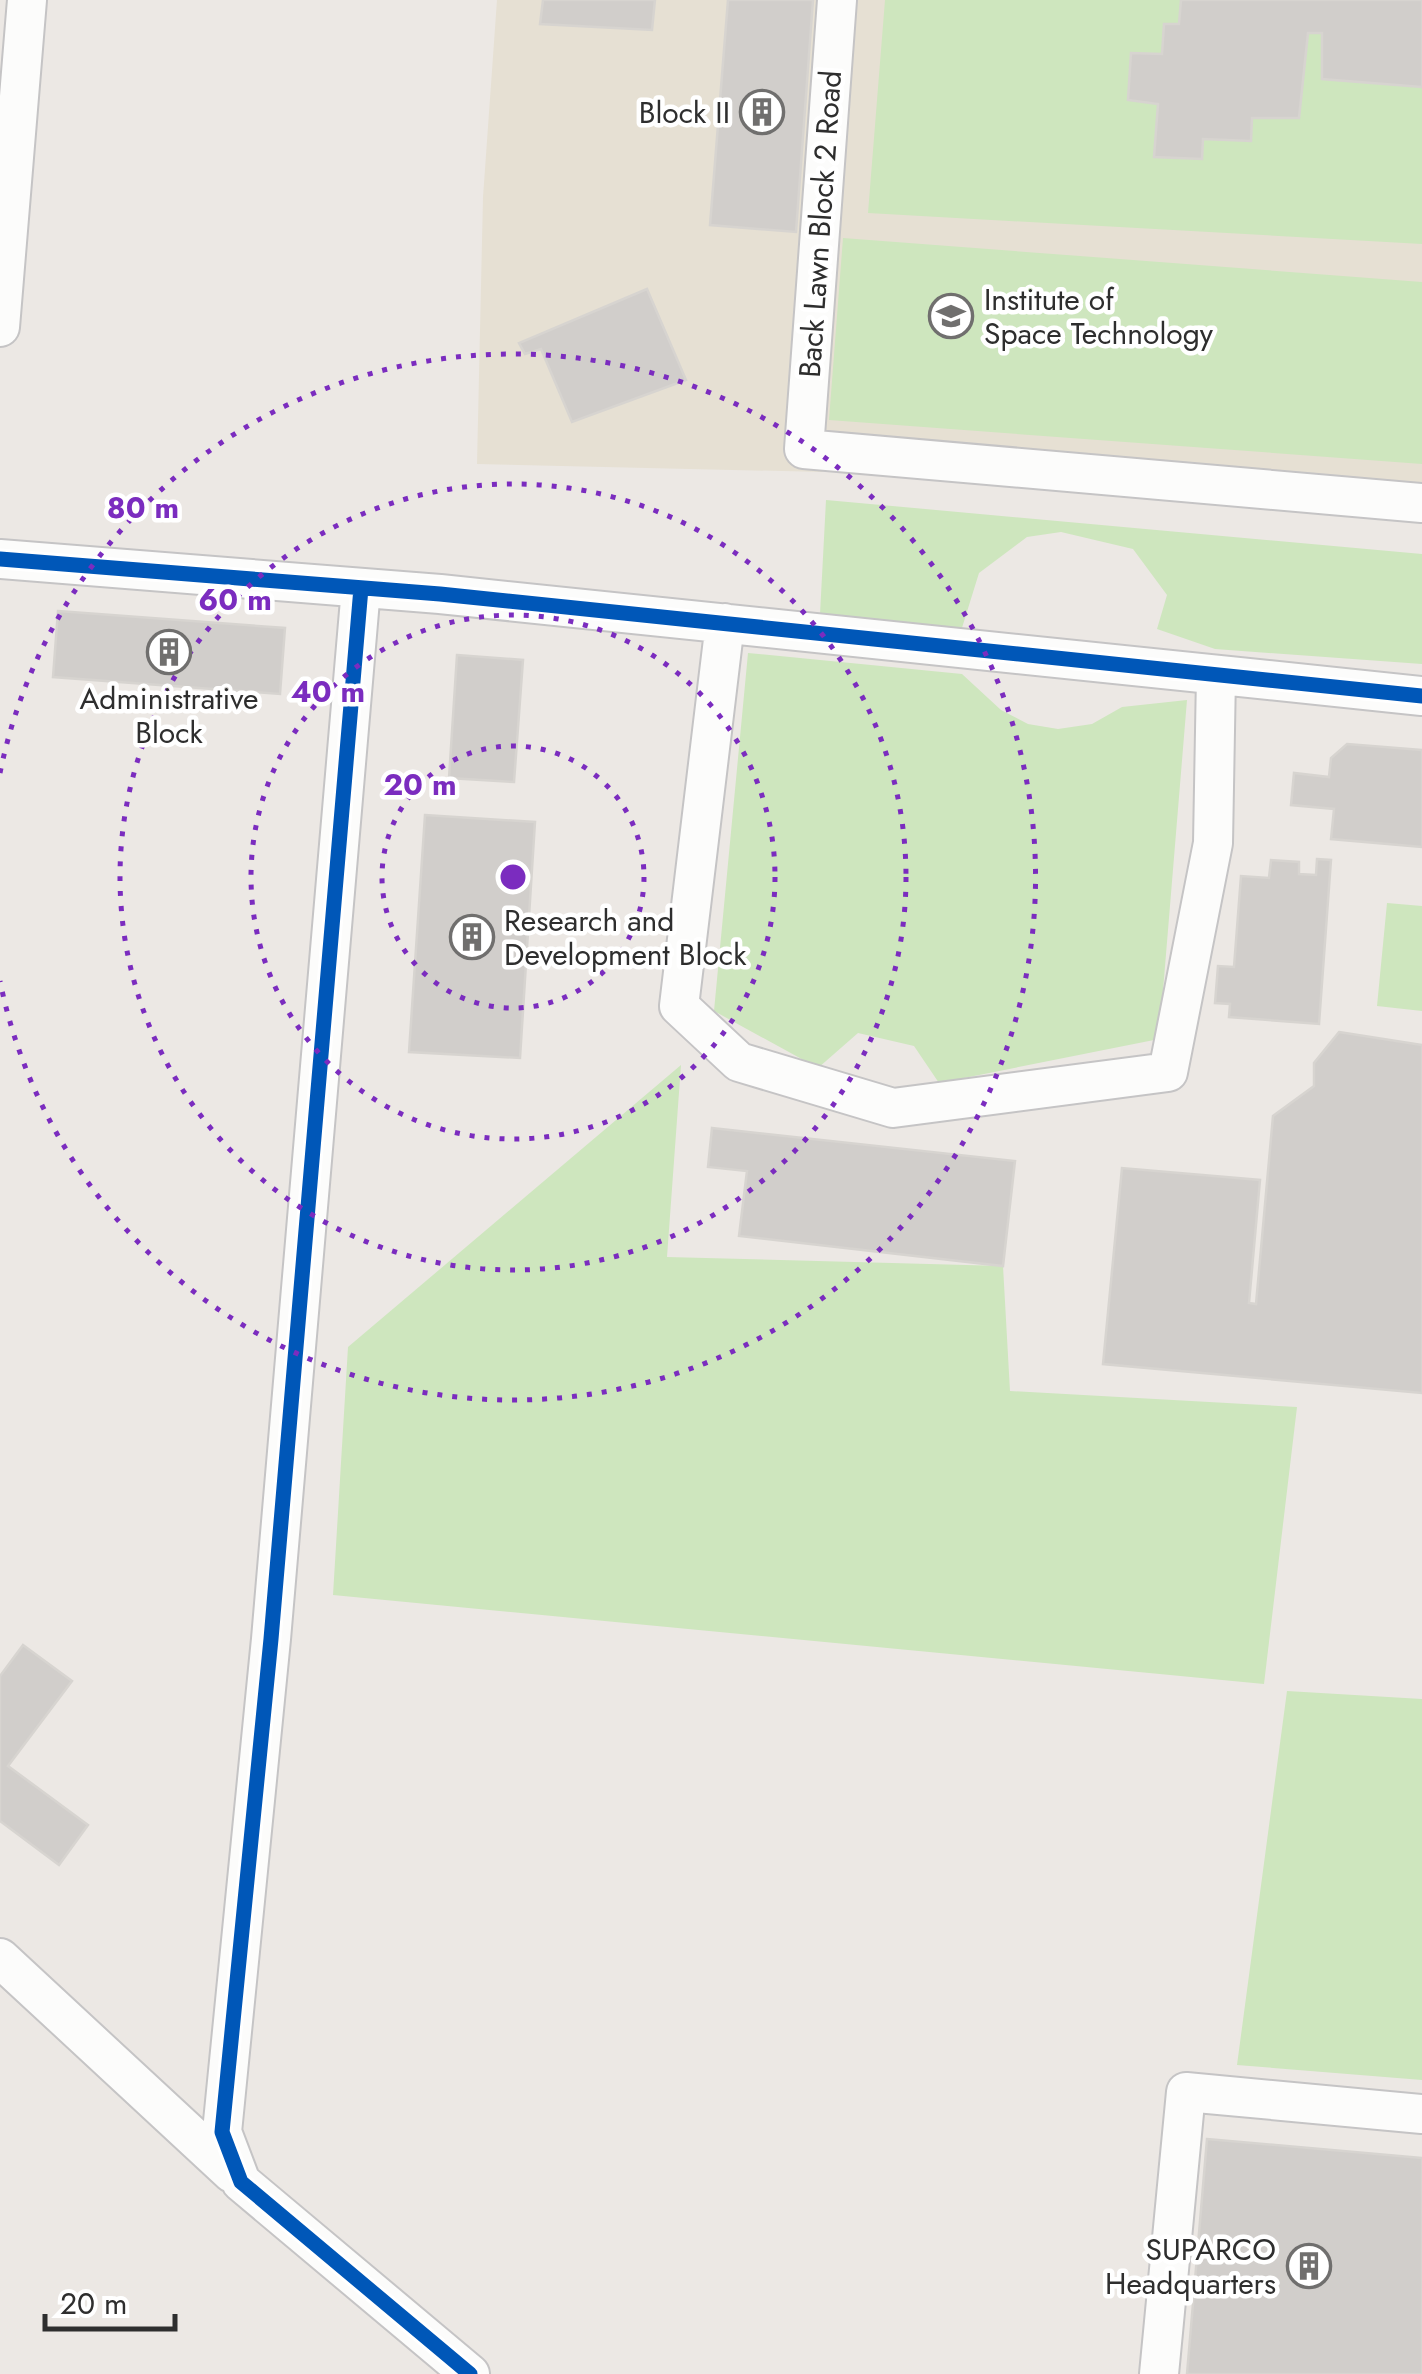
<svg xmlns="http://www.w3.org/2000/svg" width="1422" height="2374" viewBox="0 0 1422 2374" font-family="Jost,sans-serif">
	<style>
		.education { fill: #e6e0d3 }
		.green { fill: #cee6be }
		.building { fill: #d1cecb; stroke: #d7d4d0; stroke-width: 2.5 }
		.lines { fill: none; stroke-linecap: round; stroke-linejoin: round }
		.minor-casing { stroke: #c5c4c5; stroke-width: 42 }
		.minor { stroke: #fcfcfb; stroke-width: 38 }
		.cycleway-casing { stroke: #fff; stroke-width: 21 }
		.cycleway { stroke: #0057b8; stroke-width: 15 }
		.ring { fill: none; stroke: #7b2cbf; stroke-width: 5; stroke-dasharray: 5 10 }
		.labels { text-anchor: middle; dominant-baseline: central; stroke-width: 9; stroke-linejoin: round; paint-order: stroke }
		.poi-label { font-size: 30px; fill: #2e2e2e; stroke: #fff; text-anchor: end }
		.street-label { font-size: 30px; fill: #2e2e2e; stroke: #fff }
		.centre { fill: #7b2cbf; stroke: #fff; stroke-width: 5 }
		.ring-label { font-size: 30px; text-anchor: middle; font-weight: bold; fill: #7b2cbf; stroke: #fff; stroke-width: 9; stroke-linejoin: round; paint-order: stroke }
	</style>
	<rect width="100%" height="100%" fill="#ece8e4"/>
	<path class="education" d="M497 0H1422V487L804 449 823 472 477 464 483 197Z"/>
	<path class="green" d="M885 0H1422V244L868 213Z
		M843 238 1422 282V464L829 420Z
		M826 500 1422 554V664L1215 649 1157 629 1167 595 1133 549 1061 532 1027 537 979 573 961 631 820 614Z
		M748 653 962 674 1001 710 1028 724 1058 729 1092 724 1122 707 1187 700 1159 1039 939 1083 914 1046 858 1033 818 1068 714 1011Z
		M1387 903 1422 906V1011L1377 1006Z
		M681 1065 667 1257 1003 1266 1010 1391 1297 1407 1264 1684 333 1595 348 1347Z
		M1287 1691 1422 1699V2080L1237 2065Z"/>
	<path class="building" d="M543 0H655L652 30 540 24Z
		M728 0H813L796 232 710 225Z
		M1181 0H1422V87L1322 79V33H1308L1299 118H1252L1251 141 1203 139 1202 159 1154 157 1158 104 1128 100 1131 53 1162 54 1164 24H1179Z
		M647 289 686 380 572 422 541 349 525 354 519 343Z
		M58 611 285 628 280 694 53 677Z
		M457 655 523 660 514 782 449 778Z
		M1347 744 1422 750V847L1331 839 1334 809 1291 805 1294 773 1329 777 1331 758Z
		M425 815 535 822 520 1058 409 1052Z
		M1317 859 1331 860 1319 1024 1229 1017 1230 1004 1215 1003 1218 966 1234 967 1241 876 1269 878 1271 860 1299 862V874L1316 875Z
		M1339 1032 1422 1045V1393L1103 1364 1122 1168 1260 1180 1249 1303 1256 1304 1273 1116 1314 1086V1063Z
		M712 1128 1015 1161 1003 1266 739 1236 747 1171 708 1167Z
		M23 1645 72 1681 8 1766 88 1825 59 1865 0 1821V1676Z
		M1207 2139 1422 2158V2374H1187Z"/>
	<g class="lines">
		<defs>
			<path id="minor" d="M837 0 804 449 1422 503
				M0 327 27 0
				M0 559 440 594 1422 696
				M361 588 271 1639 222 2132 241 2182 470 2374
				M725 623 679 1006 739 1062 893 1108 1168 1072 1213 843 1216 675
				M0 1958 232 2173
				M1159 2374 1186 2092 1422 2114"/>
		</defs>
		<use href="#minor" class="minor-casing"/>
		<use href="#minor" class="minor"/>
		<defs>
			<path id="cycleway" d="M0 559 440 594 1422 696
				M361 588 271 1639 222 2132 241 2182 470 2374"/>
		</defs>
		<use href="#cycleway" class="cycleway-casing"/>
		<use href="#cycleway" class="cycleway"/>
	</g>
	<g class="ring">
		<circle cx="513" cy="877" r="131"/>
		<circle cx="513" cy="877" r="262"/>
		<circle cx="513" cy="877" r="393"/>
		<path d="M0 773A523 523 0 1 1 0 981"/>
	</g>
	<defs>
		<symbol id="building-ring" viewBox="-11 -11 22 22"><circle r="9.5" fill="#fff" stroke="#706f6e" stroke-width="1.5"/><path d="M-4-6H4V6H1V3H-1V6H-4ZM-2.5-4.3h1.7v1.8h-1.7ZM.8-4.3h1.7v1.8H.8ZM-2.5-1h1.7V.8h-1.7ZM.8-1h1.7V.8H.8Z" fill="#706f6e"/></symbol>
		<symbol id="university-ring" viewBox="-11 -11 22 22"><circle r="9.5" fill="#fff" stroke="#706f6e" stroke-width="1.5"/><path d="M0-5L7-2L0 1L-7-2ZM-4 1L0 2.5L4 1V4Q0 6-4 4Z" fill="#706f6e"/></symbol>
	</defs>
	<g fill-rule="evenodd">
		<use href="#building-ring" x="737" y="87" width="50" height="50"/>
		<use href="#university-ring" x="926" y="291" width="50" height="50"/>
		<use href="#building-ring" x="144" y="627" width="50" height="50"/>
		<use href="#building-ring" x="447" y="912" width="50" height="50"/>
		<use href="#building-ring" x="1284" y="2241" width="50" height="50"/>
	</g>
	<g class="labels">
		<g class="poi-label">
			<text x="730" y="112">Block II</text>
			<text x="984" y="299" text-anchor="start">Institute of<tspan x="984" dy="34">Space Technology</tspan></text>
			<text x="169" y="698" text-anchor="middle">Administrative<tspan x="169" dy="34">Block</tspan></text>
			<text x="504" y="920" text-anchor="start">Research and<tspan x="504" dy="34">Development Block</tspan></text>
			<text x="1276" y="2249">SUPARCO<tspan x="1276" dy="34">Headquarters</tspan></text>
		</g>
		<g class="street-label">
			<text transform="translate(820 224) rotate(-86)">Back Lawn Block 2 Road</text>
		</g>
	</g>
	<circle cx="513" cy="877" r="15" class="centre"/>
	<g class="ring-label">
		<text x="143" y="518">80 m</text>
		<text x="235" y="610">60 m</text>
		<text x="328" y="702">40 m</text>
		<text x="420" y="795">20 m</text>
	</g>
	<path d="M45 2314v15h130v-15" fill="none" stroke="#2e2e2e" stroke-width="5"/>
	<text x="60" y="2314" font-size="30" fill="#2e2e2e" stroke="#ffffff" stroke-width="8" paint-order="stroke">20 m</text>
</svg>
